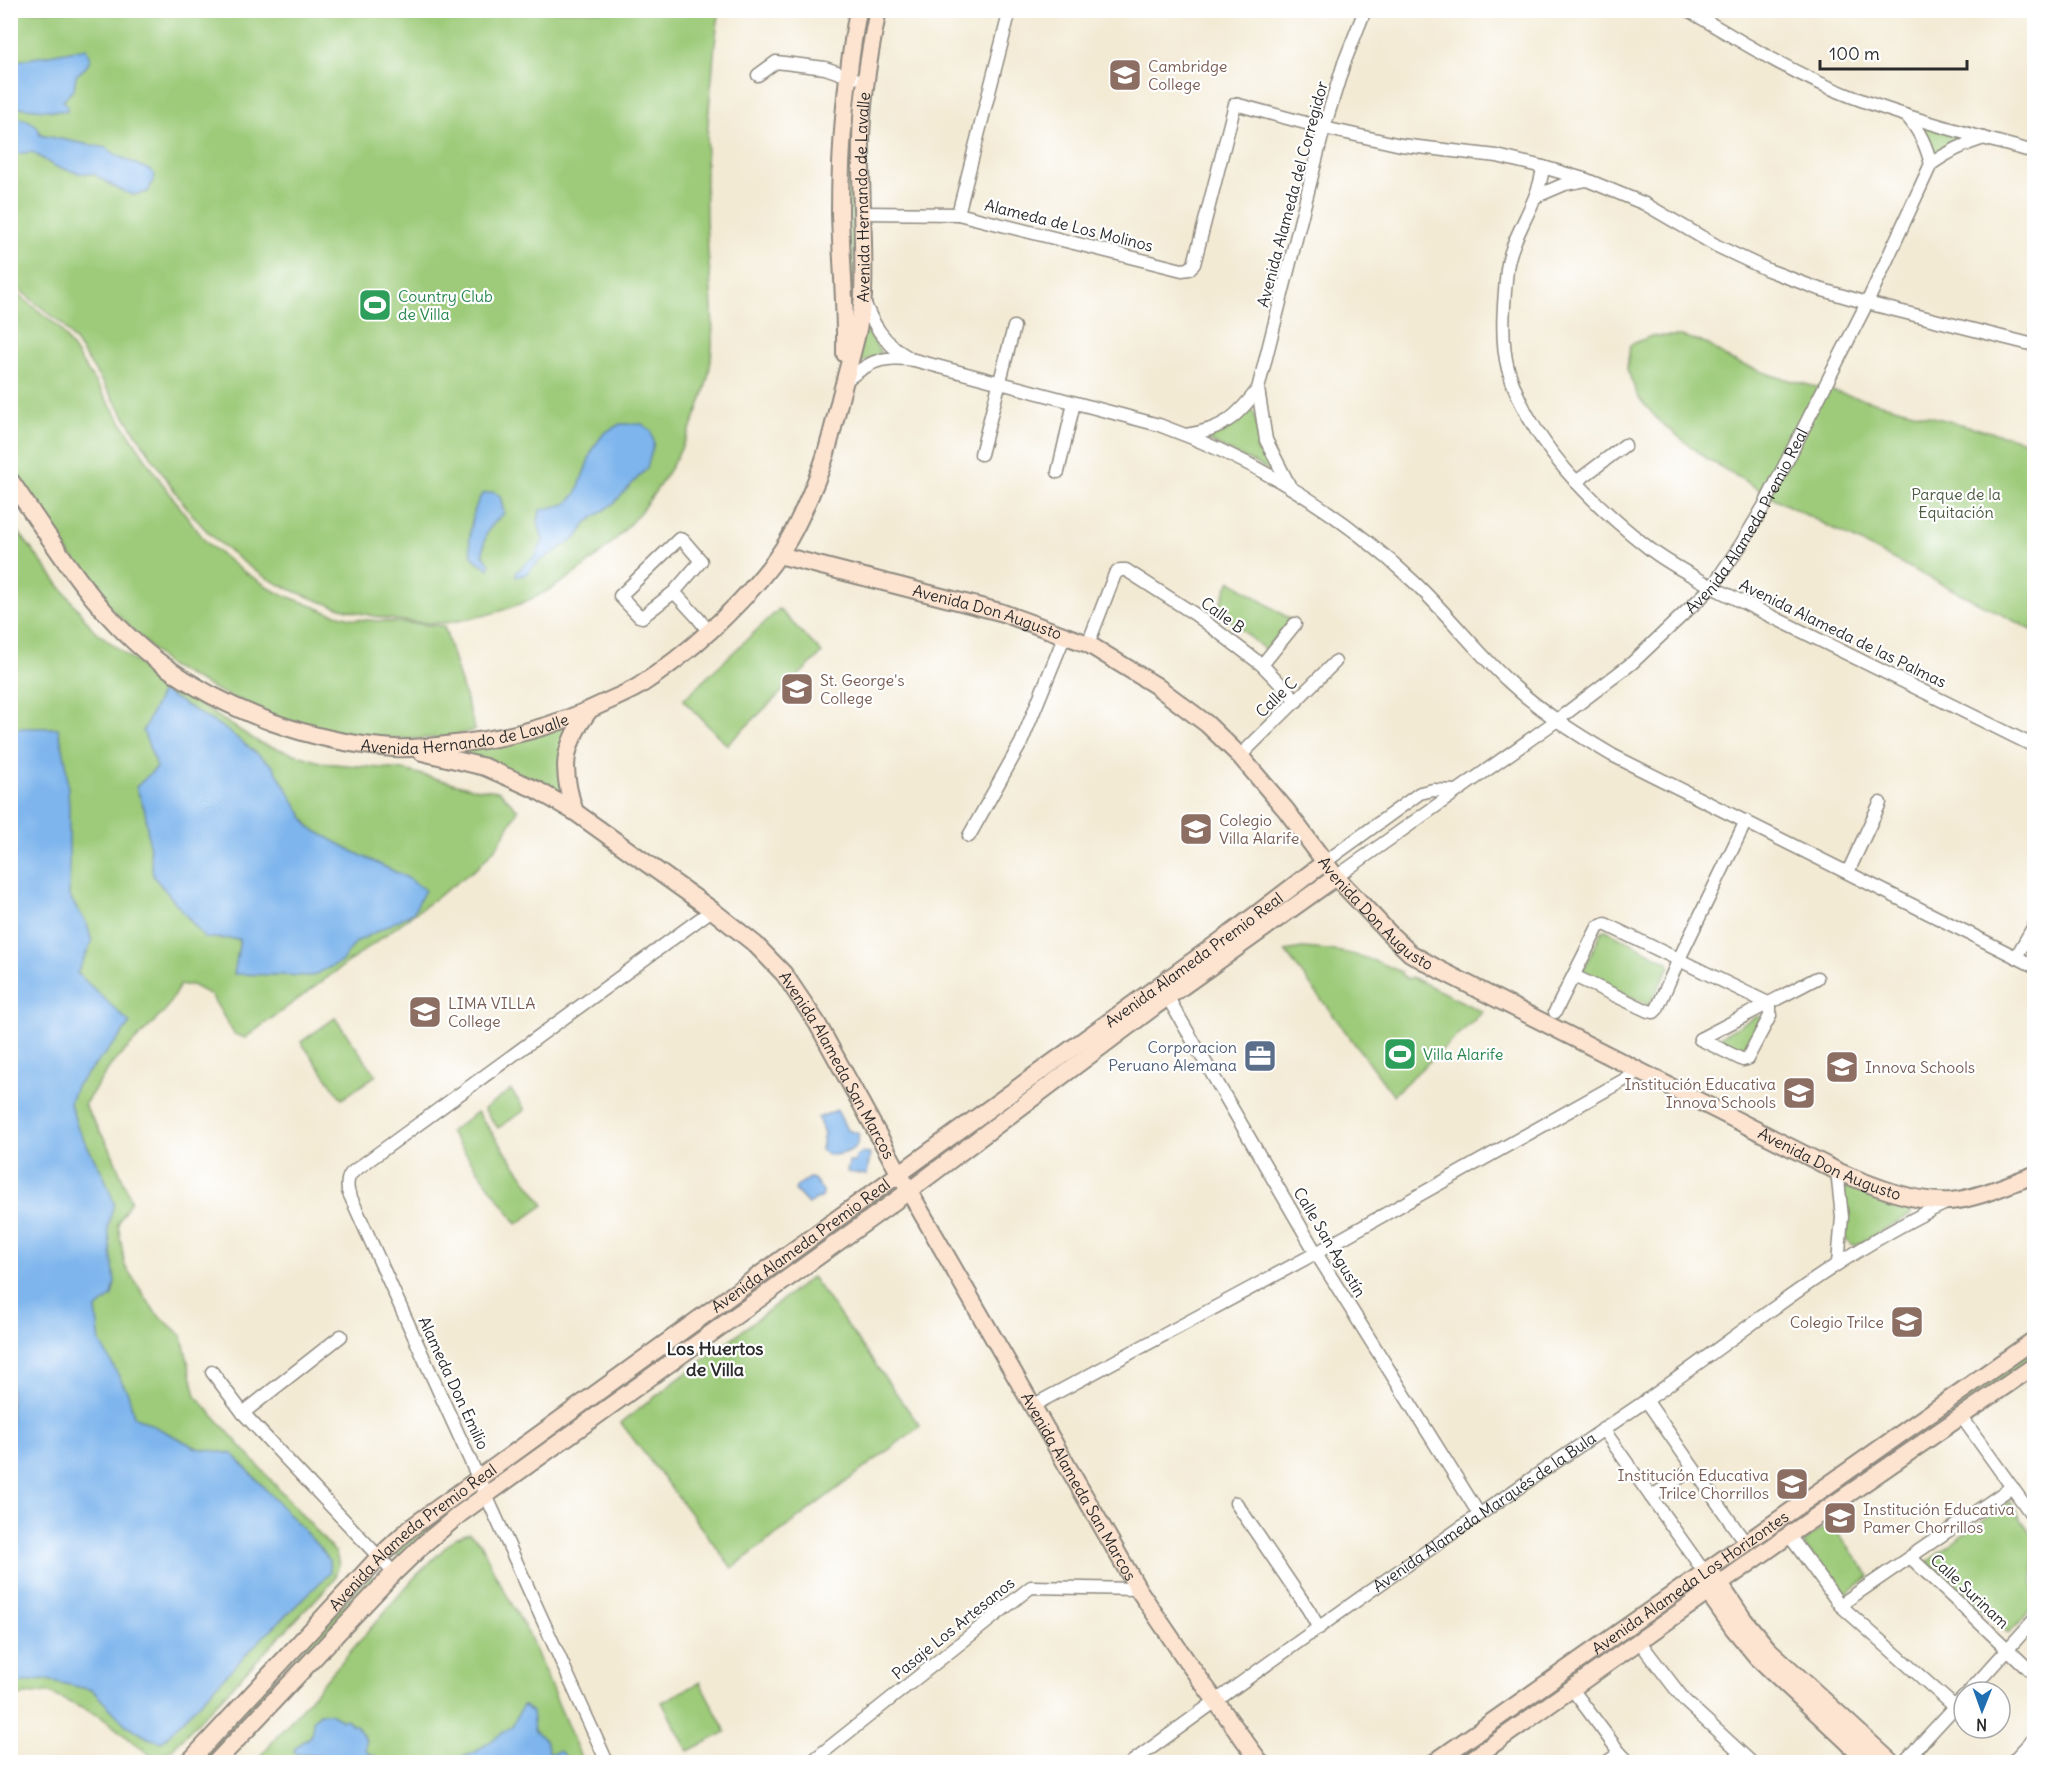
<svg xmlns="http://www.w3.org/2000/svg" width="2045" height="1773" viewBox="0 0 2045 1773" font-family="Delius,sans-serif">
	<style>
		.green { fill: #9dcb79; stroke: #647b52; stroke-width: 1.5 }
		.water { fill: #7eb5ed; stroke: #54708c; stroke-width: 1.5 }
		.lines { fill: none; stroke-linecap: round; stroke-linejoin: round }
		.street-casing { stroke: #8f8a80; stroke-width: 15 }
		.secondary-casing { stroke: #8f8a80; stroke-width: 20 }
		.street { stroke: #fff; stroke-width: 12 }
		.secondary { stroke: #fde4d1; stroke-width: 16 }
		.labels { text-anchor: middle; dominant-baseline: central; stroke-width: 4.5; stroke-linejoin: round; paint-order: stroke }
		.education-label { font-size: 16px; fill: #785e54; stroke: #fff; text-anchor: start }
		.street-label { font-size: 16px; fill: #2b2b2b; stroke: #fff }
		.leisure-label { font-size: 16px; fill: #27864d; stroke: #fff; text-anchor: start }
		.park-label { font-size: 16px; fill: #4d5b42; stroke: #fff }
		.service-label { font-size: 16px; fill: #4e5e75; stroke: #fff; text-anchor: end }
		.neighbourhood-label { font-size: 18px; font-weight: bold; fill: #2b2b2b; stroke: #fff }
	</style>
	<rect width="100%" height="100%" fill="#fff"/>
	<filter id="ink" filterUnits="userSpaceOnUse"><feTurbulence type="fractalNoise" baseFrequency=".0167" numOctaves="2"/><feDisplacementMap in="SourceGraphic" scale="12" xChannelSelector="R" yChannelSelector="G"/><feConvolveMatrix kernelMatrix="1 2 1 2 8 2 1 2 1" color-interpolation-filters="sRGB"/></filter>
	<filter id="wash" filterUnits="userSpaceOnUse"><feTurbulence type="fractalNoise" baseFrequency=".008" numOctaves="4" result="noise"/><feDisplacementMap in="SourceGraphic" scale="24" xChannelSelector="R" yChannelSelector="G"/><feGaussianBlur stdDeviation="1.35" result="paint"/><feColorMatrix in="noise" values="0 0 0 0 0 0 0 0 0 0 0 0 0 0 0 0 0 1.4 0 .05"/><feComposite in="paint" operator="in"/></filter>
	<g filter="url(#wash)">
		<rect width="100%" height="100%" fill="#f3ead4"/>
		<path class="green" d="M10 11H720C715 33 714 56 712 78 707 124 705 170 706 215 707 270 721 337 705 389 674 495 584 598 472 618 462 620 451 623 441 623 404 623 366 616 331 605 307 597 266 581 247 565 234 555 220 544 209 533 186 510 167 480 149 453 125 417 101 380 77 344L62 324 11 283Z
			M861 11H869L859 61 853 119 854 298 849 321 846 131Z
			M1920 124 1964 139 1936 155Z
			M10 288 58 326 157 476 206 542 238 568 276 592 328 612 355 619 444 626 475 730 450 737 409 739 353 735 281 719 218 691 168 665 97 594 11 469Z
			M864 324 881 353 851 368Z
			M1651 336H1681L1706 343 1730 360 1774 376 2034 443V631L1781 502 1707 459 1660 422 1638 397 1627 369 1630 345Z
			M1250 407 1254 412 1260 445 1275 473 1203 438 1221 431Z
			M10 521 93 629 152 675 260 743 323 763 404 770 472 788 499 791 518 810 498 845 478 867 245 1038 234 1034 211 995 192 985H180L165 1011 111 1065 84 1105 110 1148 131 1200 118 1224 125 1266 155 1312 182 1336 196 1396 336 1553 339 1565 333 1581 172 1749 154 1758 101 1717 47 1692 11 1697Z
			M1230 580 1291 620 1265 650 1241 629 1217 612Z
			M779 609 822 653 727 745 683 700Z
			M569 725 563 798 443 752Z
			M1606 930 1668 962 1670 966 1649 1005 1583 975 1582 972 1602 931Z
			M1302 948C1343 950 1364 955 1401 972L1402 976 1408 979 1412 977 1483 1012 1393 1095 1285 951Z
			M1757 1016 1762 1018 1744 1054 1717 1041 1719 1037Z
			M335 1018 376 1075 342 1099 301 1042Z
			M511 1090 525 1110 498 1128 484 1109Z
			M477 1112 544 1205 517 1224 450 1132Z
			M977 1122 981 1128 918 1175 914 1170Z
			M1849 1185 1909 1204 1912 1211 1910 1215 1857 1245H1851L1845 1238 1843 1189Z
			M828 1231 833 1238 664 1362 659 1355Z
			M812 1277 920 1426 732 1568 621 1423Z
			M2034 1346V1359L1725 1577 1719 1568Z
			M634 1371 640 1378 495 1484 489 1477Z
			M462 1497 466 1504 400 1559 394 1551Z
			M2009 1501 2034 1538V1606L2009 1634 1927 1562Z
			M1830 1523 1870 1576 1842 1597 1802 1543Z
			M469 1533 481 1543 493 1570 530 1637 583 1762H255L414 1578 455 1538Z
			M371 1575 378 1582 207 1762H198Z
			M1684 1593 1689 1601 1461 1762H1443Z
			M700 1682 726 1732 688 1751 662 1702Z"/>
		<path class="water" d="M86 48 90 59 87 66 76 76 74 89 63 101 67 104V111H56L14 107 11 105 12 91 11 89 10 64 12 62Z
			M11 118C23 118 38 121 40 135L106 148 118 156 152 171 155 176 148 192 133 195 116 188 94 174 78 173 54 166 32 152 15 154 11 152Z
			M620 424H642L651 431 654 443 647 468 614 503 586 523 578 537 538 562 526 574 516 577V572L535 556 543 541 538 523 540 510 566 504 576 494 593 448 604 433Z
			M493 492 500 496 504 513C488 528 484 533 483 554L490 564 489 569C484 565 477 562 473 557 465 541 473 508 482 494Z
			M162 691 224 728 273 766 310 828 356 853 406 877 425 890 413 913 356 942 341 962 312 976 234 974 240 939 205 938 153 876 145 811 136 787 157 767 143 731Z
			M19 728H58L66 762 69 806V896L87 924 92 942 77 973 130 1023 119 1038 76 1086 70 1103 78 1129 104 1176 114 1203 108 1227 115 1282 112 1296 96 1309 100 1342 128 1393 134 1416 197 1448 233 1454 321 1549 329 1560 330 1573 257 1643 162 1742 148 1738 126 1725 92 1690 43 1679 11 1684 10 738Z
			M837 1110 847 1130 858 1133C862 1151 842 1155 828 1155L821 1150 824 1133 818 1118Z
			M861 1153 870 1154 867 1175 847 1172 849 1162H855L856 1157Z
			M809 1178 814 1179 823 1191V1195L821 1198 816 1199 808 1204 795 1190 797 1186Z
			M523 1705 532 1712 534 1730 546 1741 550 1754 559 1751 564 1755 565 1761C551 1763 538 1760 524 1762H430L433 1759 452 1761 474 1753 512 1726Z
			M320 1713H330L342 1720 347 1719 352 1725H356L366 1740V1750L369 1754 380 1758 384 1762H332L323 1756 296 1754 294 1750C305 1734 312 1746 313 1720Z"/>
	</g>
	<g filter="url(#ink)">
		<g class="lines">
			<defs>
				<g id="street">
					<path d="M1688 10C1740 41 1793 74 1850 96 1910 119 1972 135 2034 152"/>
					<path d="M758 75 776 62 825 68 854 78"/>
					<path d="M1907 116C1920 132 1926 145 1931 164"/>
					<path d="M1543 167C1539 204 1512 233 1507 269 1504 300 1500 339 1508 369 1530 443 1591 503 1650 549 1669 564 1692 575 1712 587L2034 746"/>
					<path d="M1537 196 1565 184 1586 180"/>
					<path d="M861 213 958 214 1182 270 1189 269 1194 264 1235 104 1324 128 1401 145 1497 156 1543 167 1587 180 1645 204 1717 246 1768 270 1816 288 1867 303 2034 345"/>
					<path d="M958 214 1010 10"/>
					<path d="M863 299C872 323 884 344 908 357"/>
					<path d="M844 382C869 362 881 355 914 360L1159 425C1254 459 1341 513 1414 582 1447 613 1475 650 1508 681 1540 711 1575 733 1612 755L2034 966"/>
					<path d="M1186 435C1223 429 1236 418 1258 389"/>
					<path d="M981 454 1014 327"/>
					<path d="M1058 472 1074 403"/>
					<path d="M1576 482 1625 445"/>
					<path d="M1289 485 1266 440 1258 389 1324 128 1344 63 1365 10"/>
					<path d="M674 592 701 561 683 540 679 539 620 596 639 616 642 617 674 592 698 618 709 632"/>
					<path d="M1088 644 1115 574 1120 570H1126L1196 615 1262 665 1297 701"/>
					<path d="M1262 665 1295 624"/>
					<path d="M1240 756 1335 662"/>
					<path d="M969 836 1021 743 1065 635"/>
					<path d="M1325 862 1420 793 1433 790 1457 791"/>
					<path d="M1848 872 1880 803"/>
					<path id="s1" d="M1336 877 1556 721 1632 663 1712 587 1740 546 1764 506 1867 303 1931 164C1948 152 1964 144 1984 138"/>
					<path d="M2016 957 2034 926"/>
					<path d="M1574 976 1648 1011 1654 1012 1657 1009 1679 959 1746 821"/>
					<path d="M1164 991 1316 1253 1479 1514"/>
					<path d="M1555 1012 1598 927 1605 924 1770 1004"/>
					<path d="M1700 1039 1817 978"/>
					<path d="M1700 1039 1743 1060 1747 1059 1770 1016V1004"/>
					<path d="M1837 1171 1842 1217 1838 1263"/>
					<path d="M212 1372 243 1413 394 1573"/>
					<path d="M1646 1400 1746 1544"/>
					<path d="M1032 1406 1316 1253 1640 1071"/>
					<path d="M243 1413 341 1336"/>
					<path d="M1961 1416 2034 1518"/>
					<path d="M1603 1429 1700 1566 1710 1570"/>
					<path d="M1651 1497 1693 1469"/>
					<path d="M1236 1503 1308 1609 1319 1628"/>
					<path d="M1789 1535 1840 1605 1955 1707"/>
					<path d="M1910 1557 2034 1674"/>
					<path d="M1840 1605 2012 1487"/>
					<path d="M1639 1641 1685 1701 1751 1762"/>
					<path d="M1572 1689 1620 1753 1629 1762"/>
					<path d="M1969 1692 2034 1620"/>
					<path d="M607 1762 348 1191C347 1183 347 1176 354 1171L712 910"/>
					<path d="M811 1762 1031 1587 1138 1589"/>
					<path id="s2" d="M1132 1762C1300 1639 1471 1519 1644 1402 1743 1333 1836 1254 1946 1203"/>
					<path d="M1607 1762 1620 1753"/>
					<path d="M1904 1762 1964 1697"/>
					<path d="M2012 1762 2034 1738"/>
				</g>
				<g id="secondary">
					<path d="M845 354C846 307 841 259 840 212 840 144 846 78 858 10"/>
					<path id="s3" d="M10 480C56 546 96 617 163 665 228 712 313 743 394 748 411 749 429 747 446 745 505 739 553 728 606 702 617 697 629 692 639 686 665 669 688 651 711 630 739 604 769 573 789 539 801 518 811 494 820 471 831 443 836 412 844 384 851 355 861 326 863 295 865 245 860 195 861 145 861 100 869 54 878 10"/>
					<path id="s4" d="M779 555 1000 612 1088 644 1155 685 1207 724 1240 756 1286 810 1336 877 1390 934 1410 953 1438 969 1837 1171C1871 1185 1912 1203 1950 1201 1976 1199 2009 1184 2034 1175"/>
					<path id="s5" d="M422 752 485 767 537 790 575 812 712 910 755 944 784 974 817 1023 909 1191 1138 1589 1186 1660 1260 1762"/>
					<path d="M575 812C561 771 562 747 588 712"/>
					<path d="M1715 1577 1744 1620 1768 1649 1891 1762"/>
					<path d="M1702 1584 1734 1629 1757 1657 1869 1762"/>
					<path id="s6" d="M189 1762 379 1557 409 1529 1237 929 1325 862"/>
					<path d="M216 1762 394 1573 425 1543 460 1514 909 1191 1155 1006 1336 877"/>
					<path id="s7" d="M1435 1762 2034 1340"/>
					<path d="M1468 1762 1789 1535 2034 1366"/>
				</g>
			</defs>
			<use href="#street" class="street-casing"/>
			<use href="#secondary" class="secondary-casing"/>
			<use href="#street" class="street"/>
			<use href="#secondary" class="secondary"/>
		</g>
	</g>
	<defs>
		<symbol id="school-square" viewBox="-11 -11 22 22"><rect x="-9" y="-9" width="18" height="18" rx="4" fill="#8d6e63" stroke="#fff"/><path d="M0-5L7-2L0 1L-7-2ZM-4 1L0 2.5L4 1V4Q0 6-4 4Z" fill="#fff"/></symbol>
		<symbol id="stadium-square" viewBox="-11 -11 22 22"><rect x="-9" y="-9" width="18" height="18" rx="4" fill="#2e9e5b" stroke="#fff"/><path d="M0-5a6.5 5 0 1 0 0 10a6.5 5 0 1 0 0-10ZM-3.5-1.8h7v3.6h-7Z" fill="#fff"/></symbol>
		<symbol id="office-square" viewBox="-11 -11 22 22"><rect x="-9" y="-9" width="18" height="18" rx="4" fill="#5c6f8a" stroke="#fff"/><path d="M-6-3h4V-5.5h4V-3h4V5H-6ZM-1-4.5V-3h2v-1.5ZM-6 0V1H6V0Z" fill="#fff"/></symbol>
	</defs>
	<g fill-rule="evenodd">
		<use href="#school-square" x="1106" y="56" width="38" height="38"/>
		<use href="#stadium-square" x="356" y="286" width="38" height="38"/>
		<use href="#school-square" x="778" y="670" width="38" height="38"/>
		<use href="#school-square" x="1177" y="810" width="38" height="38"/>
		<use href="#school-square" x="406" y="993" width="38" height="38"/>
		<use href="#stadium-square" x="1381" y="1035" width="38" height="38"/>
		<use href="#office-square" x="1241" y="1037" width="38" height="38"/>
		<use href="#school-square" x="1823" y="1048" width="38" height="38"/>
		<use href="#school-square" x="1780" y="1074" width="38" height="38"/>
		<use href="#school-square" x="1888" y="1303" width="38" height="38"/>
		<use href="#school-square" x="1773" y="1465" width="38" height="38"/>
		<use href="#school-square" x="1821" y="1499" width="38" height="38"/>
	</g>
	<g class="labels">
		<g class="education-label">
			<text x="1148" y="66">Cambridge<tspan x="1148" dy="18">College</tspan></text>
			<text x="820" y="680">St. George's<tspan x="820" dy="18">College</tspan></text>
			<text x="1219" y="820">Colegio<tspan x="1219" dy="18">Villa Alarife</tspan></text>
			<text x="448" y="1003">LIMA VILLA<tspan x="448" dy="18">College</tspan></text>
			<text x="1865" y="1067">Innova Schools</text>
			<text x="1776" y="1084" text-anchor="end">Institución Educativa<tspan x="1776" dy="18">Innova Schools</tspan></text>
			<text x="1884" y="1322" text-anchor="end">Colegio Trilce</text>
			<text x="1769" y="1475" text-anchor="end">Institución Educativa<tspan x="1769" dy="18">Trilce Chorrillos</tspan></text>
			<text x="1863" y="1509">Institución Educativa<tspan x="1863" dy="18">Pamer Chorrillos</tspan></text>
		</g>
		<g class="street-label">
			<text transform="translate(1292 194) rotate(-75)">Avenida Alameda del Corregidor</text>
			<text stroke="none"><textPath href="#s3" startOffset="1311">Avenida Hernando de Lavalle</textPath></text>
			<text transform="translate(1069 225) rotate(14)">Alameda de Los Molinos</text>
			<text stroke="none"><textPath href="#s1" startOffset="550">Avenida Alameda Premio Real</textPath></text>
			<text stroke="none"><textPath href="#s4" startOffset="216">Avenida Don Augusto</textPath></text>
			<text transform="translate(1223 615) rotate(36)">Calle B</text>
			<text transform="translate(1843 633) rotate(26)">Avenida Alameda de las Palmas</text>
			<text transform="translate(1276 697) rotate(-44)">Calle C</text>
			<text stroke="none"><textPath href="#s3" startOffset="562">Avenida Hernando de Lavalle</textPath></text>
			<text stroke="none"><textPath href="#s4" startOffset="720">Avenida Don Augusto</textPath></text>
			<text stroke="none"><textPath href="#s6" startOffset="1290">Avenida Alameda Premio Real</textPath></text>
			<text stroke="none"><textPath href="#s5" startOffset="536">Avenida Alameda San Marcos</textPath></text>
			<text stroke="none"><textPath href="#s4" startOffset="1242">Avenida Don Augusto</textPath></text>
			<text transform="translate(1330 1242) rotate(59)">Calle San Agustín</text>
			<text stroke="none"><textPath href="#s6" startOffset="804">Avenida Alameda Premio Real</textPath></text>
			<text transform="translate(454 1383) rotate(65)">Alameda Don Emilio</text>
			<text stroke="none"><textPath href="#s5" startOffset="1022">Avenida Alameda San Marcos</textPath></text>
			<text stroke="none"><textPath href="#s2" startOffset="432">Avenida Alameda Marqués de la Bula</textPath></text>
			<text stroke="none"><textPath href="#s6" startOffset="318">Avenida Alameda Premio Real</textPath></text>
			<text stroke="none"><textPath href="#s7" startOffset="312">Avenida Alameda Los Horizontes</textPath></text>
			<text transform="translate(1970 1591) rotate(43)">Calle Surinam</text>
			<text transform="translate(953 1628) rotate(-39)">Pasaje Los Artesanos</text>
		</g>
		<g class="leisure-label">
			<text x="398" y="296">Country Club<tspan x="398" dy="18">de Villa</tspan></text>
			<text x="1423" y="1054">Villa Alarife</text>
		</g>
		<g class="park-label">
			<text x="1956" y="494">Parque de la<tspan x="1956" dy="18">Equitación</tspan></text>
		</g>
		<g class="service-label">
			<text x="1237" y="1047">Corporacion<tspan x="1237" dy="18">Peruano Alemana</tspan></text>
		</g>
		<g class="neighbourhood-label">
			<text x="715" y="1348">Los Huertos<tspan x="715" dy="21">de Villa</tspan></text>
		</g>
	</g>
	<rect width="2045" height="1773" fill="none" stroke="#fff" stroke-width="36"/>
	<g transform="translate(1982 1710) rotate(181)"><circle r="28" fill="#ffffff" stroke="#aaaaaa" stroke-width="1.5"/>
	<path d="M0-4.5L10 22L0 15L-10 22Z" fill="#1f6fb2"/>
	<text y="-9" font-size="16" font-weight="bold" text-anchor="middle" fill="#2b2b2b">N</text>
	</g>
	<path d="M1820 60v9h147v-9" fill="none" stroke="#2b2b2b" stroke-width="3"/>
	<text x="1829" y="60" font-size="18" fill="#2b2b2b" stroke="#ffffff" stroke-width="4.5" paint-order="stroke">100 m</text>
</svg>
